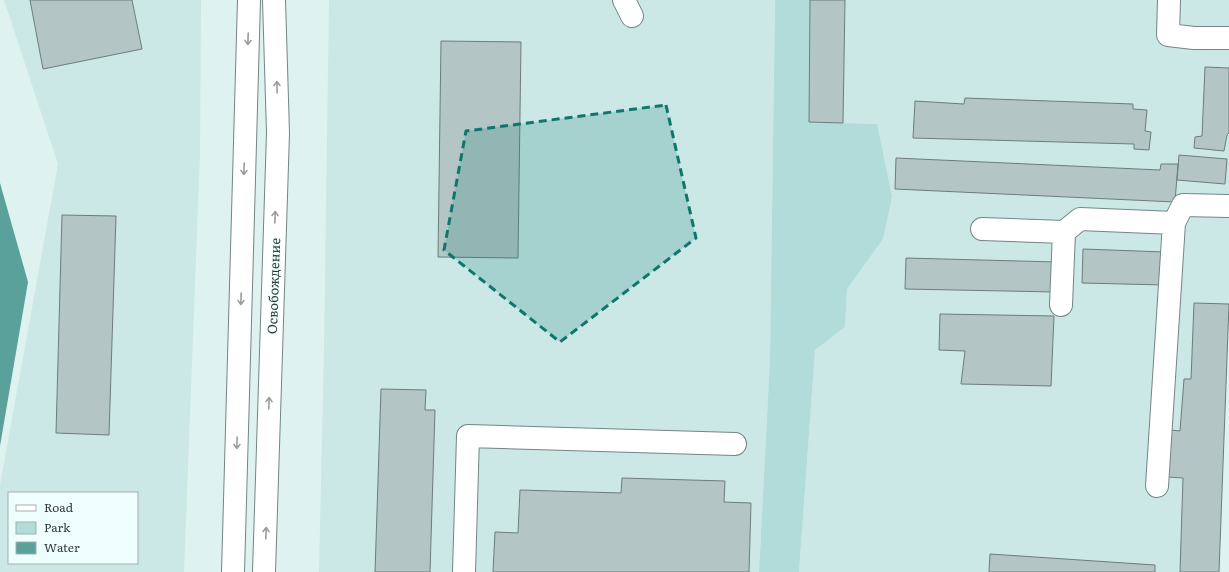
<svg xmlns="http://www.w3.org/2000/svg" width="1229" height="572" viewBox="0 0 1229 572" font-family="Literata,serif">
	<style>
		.built { fill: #cbe8e6; fill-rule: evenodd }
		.green { fill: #b2dcd9 }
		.water { fill: #5aa09b }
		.building { fill: #b3c6c5; stroke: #6b7d7b }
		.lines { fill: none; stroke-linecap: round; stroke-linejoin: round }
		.minor-casing { stroke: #748584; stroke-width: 24 }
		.minor { stroke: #fff; stroke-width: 22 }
		.oneway { stroke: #999d9c }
		.marked { fill: #0f766e; fill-opacity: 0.2; stroke: #0f766e; stroke-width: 3; stroke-dasharray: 8 5; stroke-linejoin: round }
		.labels { text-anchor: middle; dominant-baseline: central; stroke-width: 3; stroke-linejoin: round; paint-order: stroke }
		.street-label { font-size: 13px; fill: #333b3a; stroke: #eefefd }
	</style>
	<rect width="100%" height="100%" fill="#def2f0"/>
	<path class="built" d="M4 0H201L200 153 184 572H0V485L58 164ZM9 493H137V563H9Z
		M329 0H775L770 359 759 572H319L324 348Z
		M845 0H1229V292L1219 572H799L815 350 845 327 847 289 883 239 877 124 843 123Z"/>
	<path class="green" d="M775 0H810L809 122 877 124 892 197 883 239 847 289 845 327 815 350 799 572H759L770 359Z"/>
	<path class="water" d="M0 183 28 282 0 446Z"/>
	<path class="building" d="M30 0H132L142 49 43 69Z
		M810 0H845L843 123 809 122Z
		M441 41 521 42 518 258 438 257Z
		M1205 67 1229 68V133L1227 135 1224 151 1194 148 1195 137 1202 136Z
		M965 98 1133 104V109L1147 110 1145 131 1151 132 1149 150 1134 149V144L913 138 915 101 964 104Z
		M1179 155 1227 159 1225 184 1177 180Z
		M896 158 1160 170 1161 164H1178L1175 202 895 189Z
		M62 215 116 216 109 435 56 433Z
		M1083 249 1165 252 1164 285 1082 283Z
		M906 258 1057 262 1054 292 905 289Z
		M1194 303 1229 304 1219 572H1180L1183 478 1168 477 1171 430 1180 431 1184 379H1191Z
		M940 314 1054 316 1051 386 961 384 965 351 939 350Z
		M381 389 426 390 425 410H435L430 572H375Z
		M622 478 725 481 724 502 751 503 749 572H493L495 532 518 533 520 490 621 493Z
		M990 554 1155 565V572H989Z"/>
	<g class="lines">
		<defs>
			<path id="minor" d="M624 0 632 16
				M1169 0 1168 35 1194 38H1229
				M982 229 1064 232 1080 219 1174 223
				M1061 305 1064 232
				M1157 486 1174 223 1183 205 1229 206
				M233 572 249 0
				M264 572 278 133 274 0
				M464 572 468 436 735 444"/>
		</defs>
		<use href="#minor" class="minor-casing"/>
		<use href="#minor" class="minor"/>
	</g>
	<defs><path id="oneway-shaft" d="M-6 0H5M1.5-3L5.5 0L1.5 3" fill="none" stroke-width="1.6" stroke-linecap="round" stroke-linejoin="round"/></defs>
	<g class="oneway">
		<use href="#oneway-shaft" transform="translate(248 39) rotate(92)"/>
		<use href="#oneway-shaft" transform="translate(277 87) rotate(-91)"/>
		<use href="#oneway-shaft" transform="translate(244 169) rotate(92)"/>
		<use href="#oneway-shaft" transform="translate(275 217) rotate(-88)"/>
		<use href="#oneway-shaft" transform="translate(241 299) rotate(92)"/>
		<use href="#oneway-shaft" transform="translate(269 403) rotate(-88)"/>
		<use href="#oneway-shaft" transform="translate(237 443) rotate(92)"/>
		<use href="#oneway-shaft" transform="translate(266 533) rotate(-88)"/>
	</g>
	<path class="marked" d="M666 105 696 238 560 342 444 250 466 131Z"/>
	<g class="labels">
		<g class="street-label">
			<text transform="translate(273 286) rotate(-88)">Освобождение</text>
		</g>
	</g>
	<rect x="8" y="492" width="130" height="72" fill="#eefefd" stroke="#a3b0af"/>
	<rect x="16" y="505" width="20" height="6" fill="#ffffff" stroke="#a3b0af"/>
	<text x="44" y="512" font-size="12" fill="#333b3a">Road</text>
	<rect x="16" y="522" width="20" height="12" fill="#b2dcd9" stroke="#a3b0af"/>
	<text x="44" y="532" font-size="12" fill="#333b3a">Park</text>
	<rect x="16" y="542" width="20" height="12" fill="#5aa09b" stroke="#a3b0af"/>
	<text x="44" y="552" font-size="12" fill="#333b3a">Water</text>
</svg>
